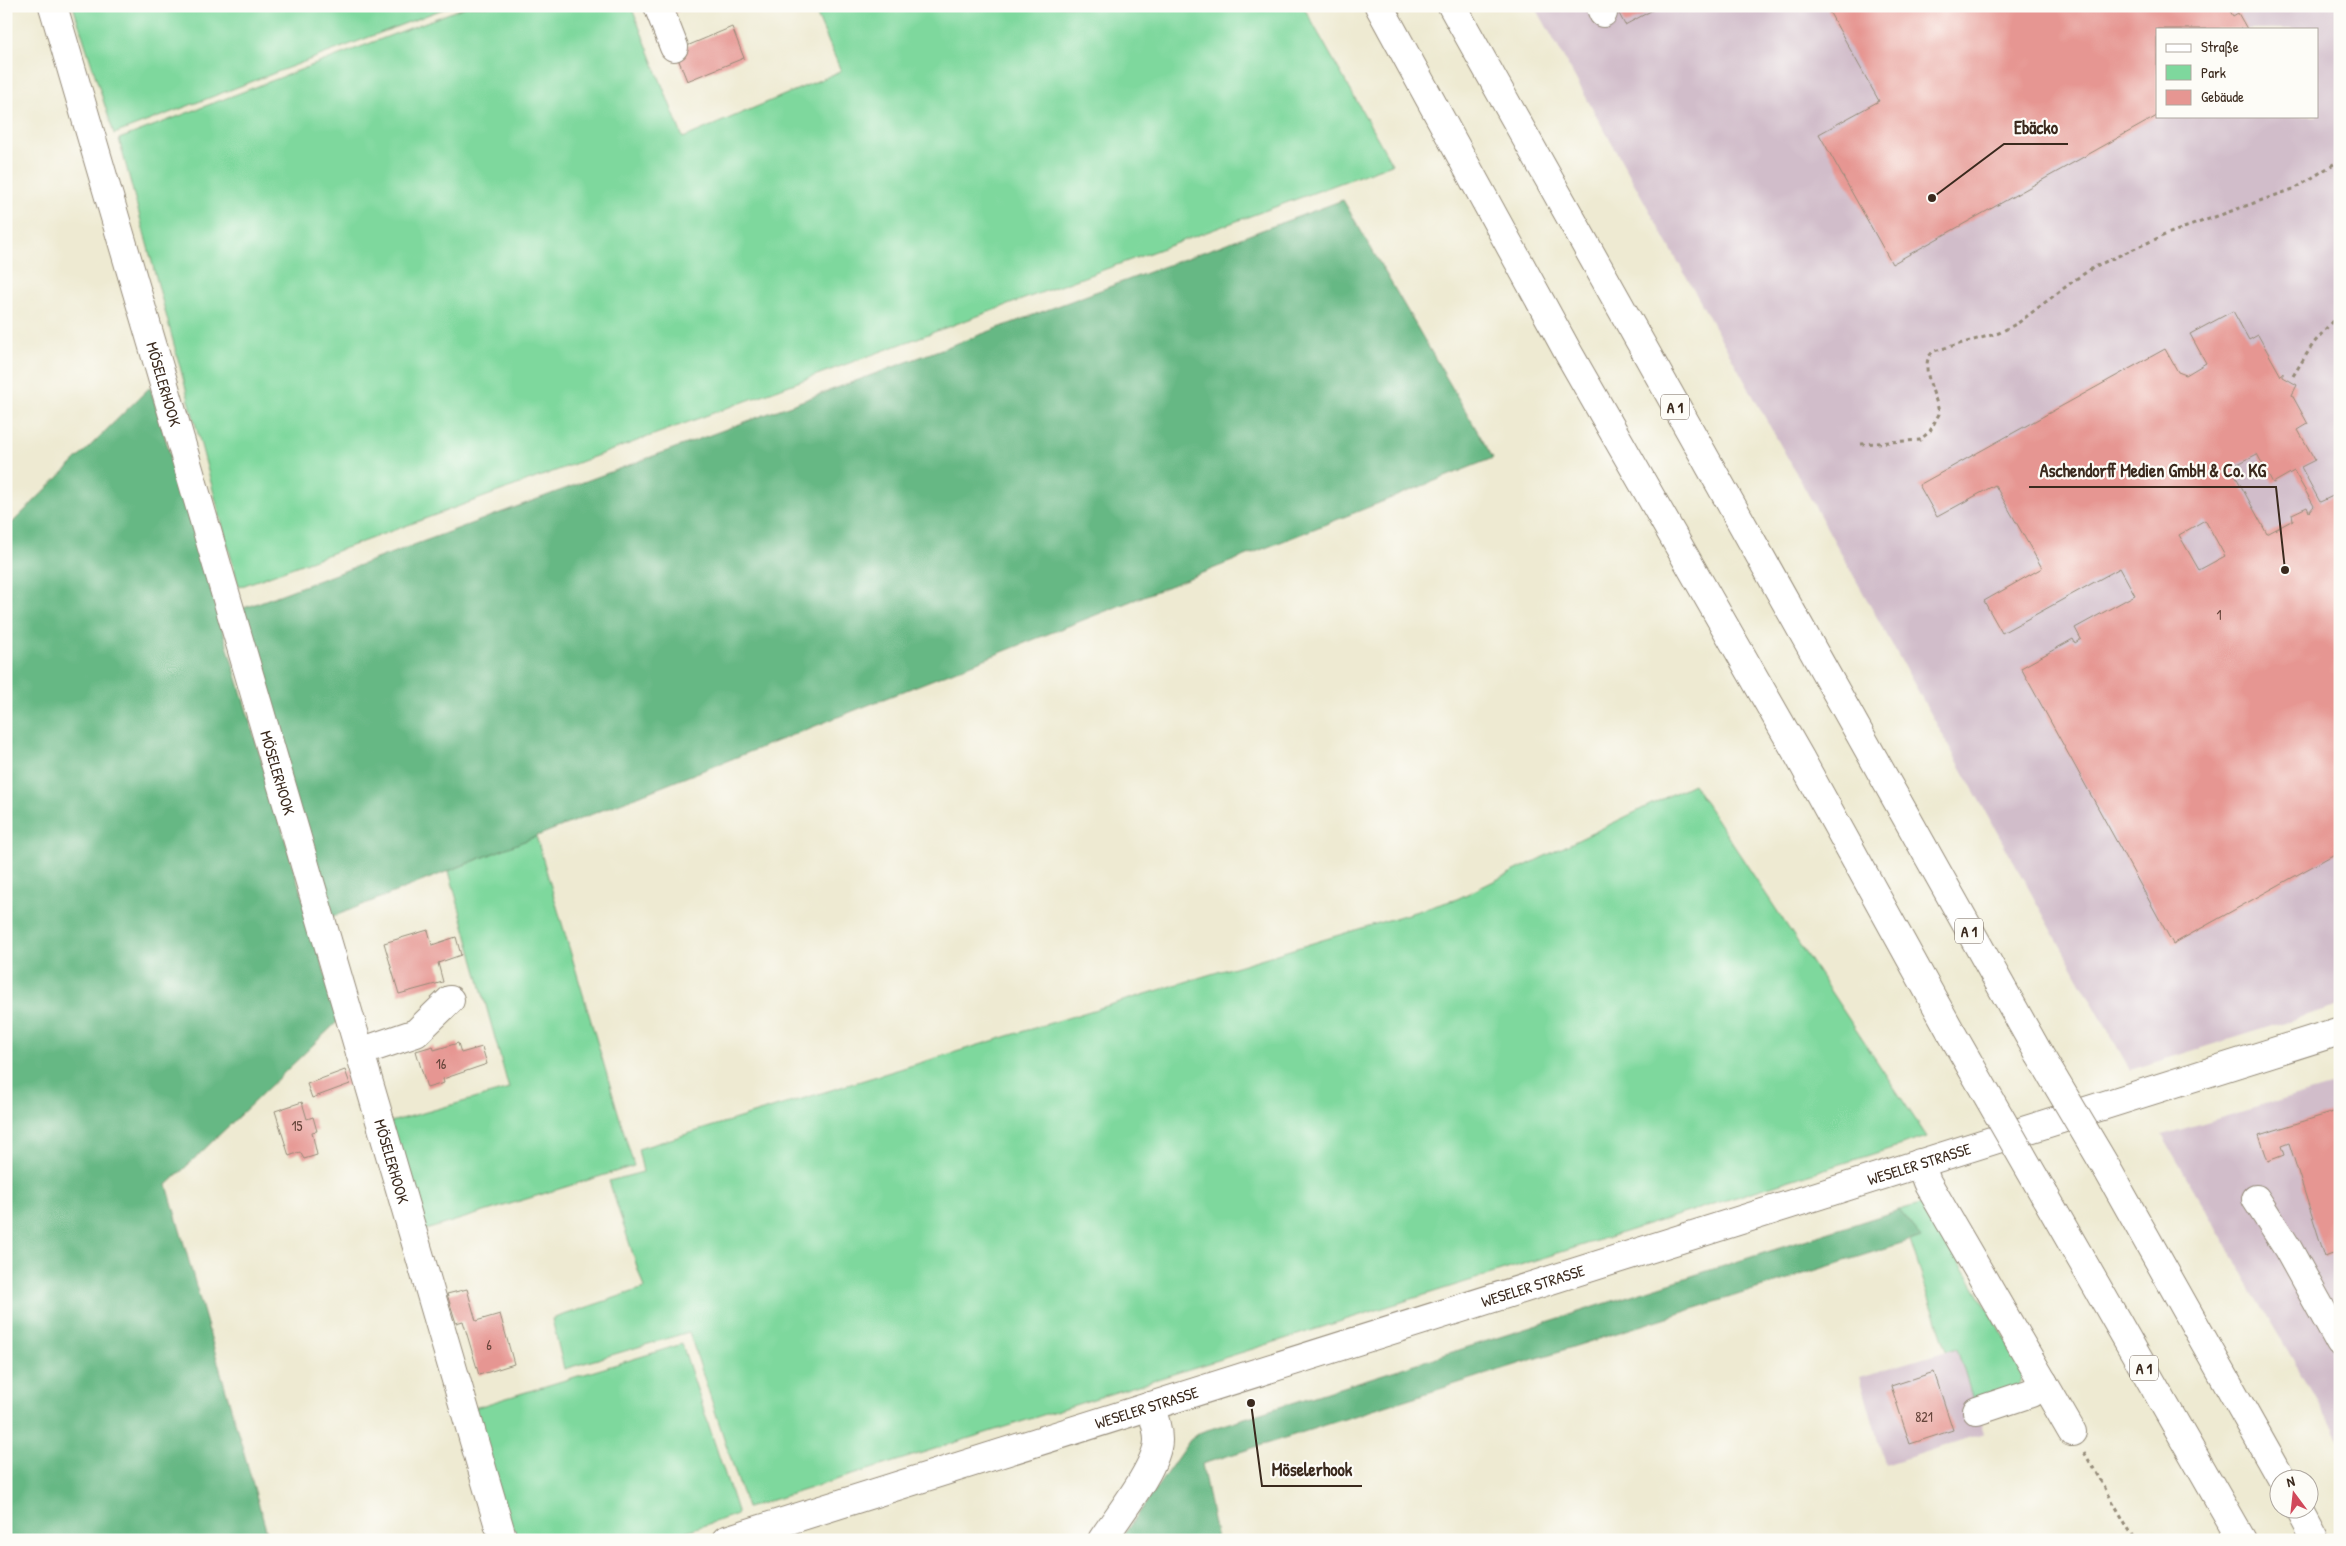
<svg xmlns="http://www.w3.org/2000/svg" width="2346" height="1546" viewBox="0 0 2346 1546" font-family="'Patrick Hand',sans-serif">
	<style>
		.industrial { fill: #d1bdca; fill-rule: evenodd }
		.green { fill: #7ed89d; stroke: #5c815e }
		.forest { fill: #66b884; stroke: #507151 }
		.building { fill: #e69692; fill-rule: evenodd }
		.lines { fill: none; stroke-linecap: round; stroke-linejoin: round }
		.minor-casing { stroke: #948a78; stroke-width: 30 }
		.major-casing { stroke: #948a78; stroke-width: 30 }
		.highway-casing { stroke: #948a78; stroke-width: 30 }
		.path { stroke: #948a78; stroke-width: 3; stroke-dasharray: 4 4; stroke-linecap: butt }
		.minor { stroke: #fff; stroke-width: 28 }
		.major { stroke: #fff; stroke-width: 28 }
		.highway { stroke: #fff; stroke-width: 28 }
		.highway-bridge-casing { stroke: #948a78; stroke-width: 30; stroke-linecap: butt }
		.highway-bridge { stroke: #fff; stroke-width: 28 }
		.labels { text-anchor: middle; dominant-baseline: central; stroke-width: 4.5; stroke-linejoin: round; paint-order: stroke }
		.number-label { font-size: 14px; fill: #66453b }
		.shield { fill: #fdfcf7; stroke: #75695f; stroke-width: 1 }
		.shield-label { font-size: 15px; font-weight: bold; fill: #3b2a1e }
		.street-label { font-size: 16px; fill: #3b2a1e; stroke: #fdfcf7 }
		.leader { fill: none; stroke: #3b2a1e; stroke-width: 2 }
		.callout-dot { fill: #3b2a1e; stroke: #fdfcf7; stroke-width: 2 }
		.callout-label { font-size: 18px; text-anchor: middle; font-weight: bold; fill: #3b2a1e; stroke: #fdfcf7; stroke-width: 4.5; stroke-linejoin: round; paint-order: stroke }
	</style>
	<rect width="100%" height="100%" fill="#fdfcf7"/>
	<filter id="ink" filterUnits="userSpaceOnUse"><feTurbulence type="fractalNoise" baseFrequency=".02" numOctaves="2"/><feDisplacementMap in="SourceGraphic" scale="10" xChannelSelector="R" yChannelSelector="G"/><feConvolveMatrix kernelMatrix="1 2 1 2 8 2 1 2 1" color-interpolation-filters="sRGB"/></filter>
	<filter id="wash" filterUnits="userSpaceOnUse"><feTurbulence type="fractalNoise" baseFrequency=".0096" numOctaves="4" result="noise"/><feDisplacementMap in="SourceGraphic" scale="20" xChannelSelector="R" yChannelSelector="G"/><feGaussianBlur stdDeviation="1.12" result="paint"/><feColorMatrix in="noise" values="0 0 0 0 0 0 0 0 0 0 0 0 0 0 0 0 0 1.4 0 .05"/><feComposite in="paint" operator="in"/></filter>
	<g filter="url(#wash)">
		<rect width="100%" height="100%" fill="#eeead2"/>
		<path class="industrial" d="M1535 6H2340V1005L2130 1070ZM2157 29H2317V116H2157Z
			M2340 1083V1440L2162 1135Z
			M1957 1348 1984 1433 1885 1465 1860 1377Z"/>
		<path class="green" d="M73 6H451L114 134Z
			M468 6H631L683 138 841 71 813 6H1303L1392 164 239 587 119 139Z
			M1693 784 1927 1137 747 1508 689 1332 564 1369 552 1319 644 1288 609 1181 643 1172 638 1149 1457 899Z
			M536 836 634 1166 419 1232 387 1123 509 1089 449 871Z
			M1924 1203 1943 1240 1952 1249 2025 1372 2018 1386 1974 1403 1957 1348 1947 1351 1910 1241 1920 1237 1899 1210Z
			M682 1344 738 1514 660 1540H509L471 1409Z"/>
		<path class="forest" d="M1343 200 1493 458 327 919 236 611Z
			M150 387 339 1020 167 1185 269 1540H6V529Z
			M1899 1210 1921 1237 1202 1464 1217 1540H1120L1190 1440 1201 1432Z"/>
		<g id="blocks">
			<path class="building" d="M671 6H689L674 13Z
				M1615 6H1660L1625 25Z
				M1826 6H2227L2233 16 2238 13 2247 29H2157V116L1892 264 1819 134 1879 101Z
				M732 27 744 58 687 81 675 51Z
				M2233 311 2249 340 2258 335 2281 376 2283 373V377L2297 385 2292 395 2308 424 2298 430 2315 460 2301 467 2320 502 2335 495 2340 504V851L2173 944 2021 668 2073 639 2075 643 2081 639 2075 628 2135 595 2120 568 2002 633 1984 601 2042 568 1995 485 1937 517 1919 485 2165 349 2178 372 2186 375 2206 363 2190 334ZM2257 454 2273 483 2294 471 2314 506 2309 512 2307 507 2292 514 2293 520 2267 534 2234 473 2236 465ZM2205 520 2225 556 2199 570 2179 535Z
				M428 930 432 945 456 937 461 955 438 963 443 982 399 994 384 943Z
				M458 1043 461 1053 482 1047 487 1064 443 1079 444 1083 427 1088 416 1051 433 1046 434 1050Z
				M345 1070 350 1084 312 1098 307 1084Z
				M302 1102 307 1119 313 1117 317 1131 312 1132 317 1155 304 1159 300 1152 289 1156 275 1111Z
				M2340 1110V1256L2338 1252 2325 1257 2289 1143 2281 1146 2284 1155 2268 1161 2259 1135Z
				M467 1289 476 1321 500 1314 514 1364 479 1375 463 1321 456 1323 447 1294Z
				M1934 1372 1953 1430 1910 1444 1891 1386Z"/>
		</g>
	</g>
	<g filter="url(#ink)">
		<use href="#blocks" fill-opacity="0" stroke="#948a78" stroke-width="1"/>
		<g class="lines">
			<defs>
				<g id="minor">
					<path id="s1" d="M53 6 503 1540"/>
					<path d="M658 6 674 47"/>
					<path d="M1600 6 1603 13"/>
					<path d="M360 1052 416 1033 450 1000"/>
					<path d="M1920 1163 1927 1182 2072 1432"/>
					<path d="M2256 1199 2288 1249 2340 1343"/>
					<path d="M1977 1411 2031 1393 2044 1383"/>
					<path d="M1102 1540C1117 1517 1158 1466 1158 1440 1158 1428 1154 1417 1150 1406"/>
				</g>
				<g id="major">
					<path id="s2" d="M726 1540 2340 1031"/>
				</g>
				<path id="highway" d="M1379 6 1569 354 1800 758 1951 1032
					M1452 6 2039 1054
					M2106 1167 2281 1478
					M2045 1196 2242 1540
					M2298 1508 2315 1540"/>
			</defs>
			<use href="#minor" class="minor-casing"/>
			<use href="#major" class="major-casing"/>
			<use href="#highway" class="highway-casing"/>
			<path class="path" d="M2293 376 2313 344 2340 312
				M1861 444 1920 440 1930 431 1939 414C1938 397 1916 364 1934 351L1999 333 2018 323 2076 279 2096 266 2167 234 2296 188 2340 160
				M2084 1452 2135 1540"/>
			<use href="#minor" class="minor"/>
			<use href="#major" class="major"/>
			<use href="#highway" class="highway"/>
			<defs>
				<path id="highway-bridge" d="M1951 1032 2045 1196
					M2039 1054 2106 1167"/>
			</defs>
			<use href="#highway-bridge" class="highway-bridge-casing"/>
			<use href="#highway-bridge" class="highway-bridge"/>
		</g>
	</g>
	<g class="labels">
		<g class="number-label">
			<text x="2219" y="614">1</text>
			<text x="441" y="1063">16</text>
			<text x="297" y="1125">15</text>
			<text x="489" y="1344">6</text>
			<text x="1924" y="1416">821</text>
		</g>
		<g class="shield">
			<rect x="1661" y="394.5" width="28" height="25" rx="4"/>
			<rect x="1955" y="918.5" width="28" height="25" rx="4"/>
			<rect x="2130" y="1355.5" width="28" height="25" rx="4"/>
		</g>
		<g class="shield-label">
			<text x="1675" y="407">A 1</text>
			<text x="1969" y="931">A 1</text>
			<text x="2144" y="1368">A 1</text>
		</g>
		<g class="street-label">
			<text stroke="none"><textPath href="#s1" startOffset="394">MÖSELERHOOK</textPath></text>
			<text stroke="none"><textPath href="#s1" startOffset="799">MÖSELERHOOK</textPath></text>
			<text stroke="none"><textPath href="#s1" startOffset="1204">MÖSELERHOOK</textPath></text>
			<text stroke="none"><textPath href="#s2" startOffset="1251">WESELER STRASSE</textPath></text>
			<text stroke="none"><textPath href="#s2" startOffset="846">WESELER STRASSE</textPath></text>
			<text stroke="none"><textPath href="#s2" startOffset="441">WESELER STRASSE</textPath></text>
		</g>
	</g>
	<path class="leader" d="M1932 198L2004 144H2068M2285 570L2276 487H2029M1251 1403L1262 1486H1362"/>
	<g class="callout-dot">
		<circle cx="1932" cy="198" r="5"/>
		<circle cx="2285" cy="570" r="5"/>
		<circle cx="1251" cy="1403" r="5"/>
	</g>
	<g class="callout-label">
		<text x="2036" y="134">Ebäcko</text>
		<text x="2153" y="477">Aschendorff Medien GmbH &amp; Co. KG</text>
		<text x="1312" y="1476">Möselerhook</text>
	</g>
	<rect width="2346" height="1546" fill="none" stroke="#fdfcf7" stroke-width="25"/>
	<rect x="2156" y="28" width="162" height="90" fill="#fdfcf7" stroke="#afa8a0"/>
	<rect x="2166" y="44" width="25" height="8" fill="#ffffff" stroke="#afa8a0"/>
	<text x="2201" y="52" font-size="15" fill="#3b2a1e">Straße</text>
	<rect x="2166" y="65" width="25" height="15" fill="#7ed89d" stroke="#afa8a0"/>
	<text x="2201" y="78" font-size="15" fill="#3b2a1e">Park</text>
	<rect x="2166" y="90" width="25" height="15" fill="#e69692" stroke="#afa8a0"/>
	<text x="2201" y="102" font-size="15" fill="#3b2a1e">Gebäude</text>
	<g transform="translate(2294 1494) rotate(345)"><circle r="24" fill="#fdfcf7" stroke="#afa8a0"/>
	<path d="M0-4L9 19L0 12L-9 19Z" fill="#d1495b"/>
	<text y="-8" font-size="14" font-weight="bold" text-anchor="middle" fill="#3b2a1e">N</text>
	</g>
</svg>
